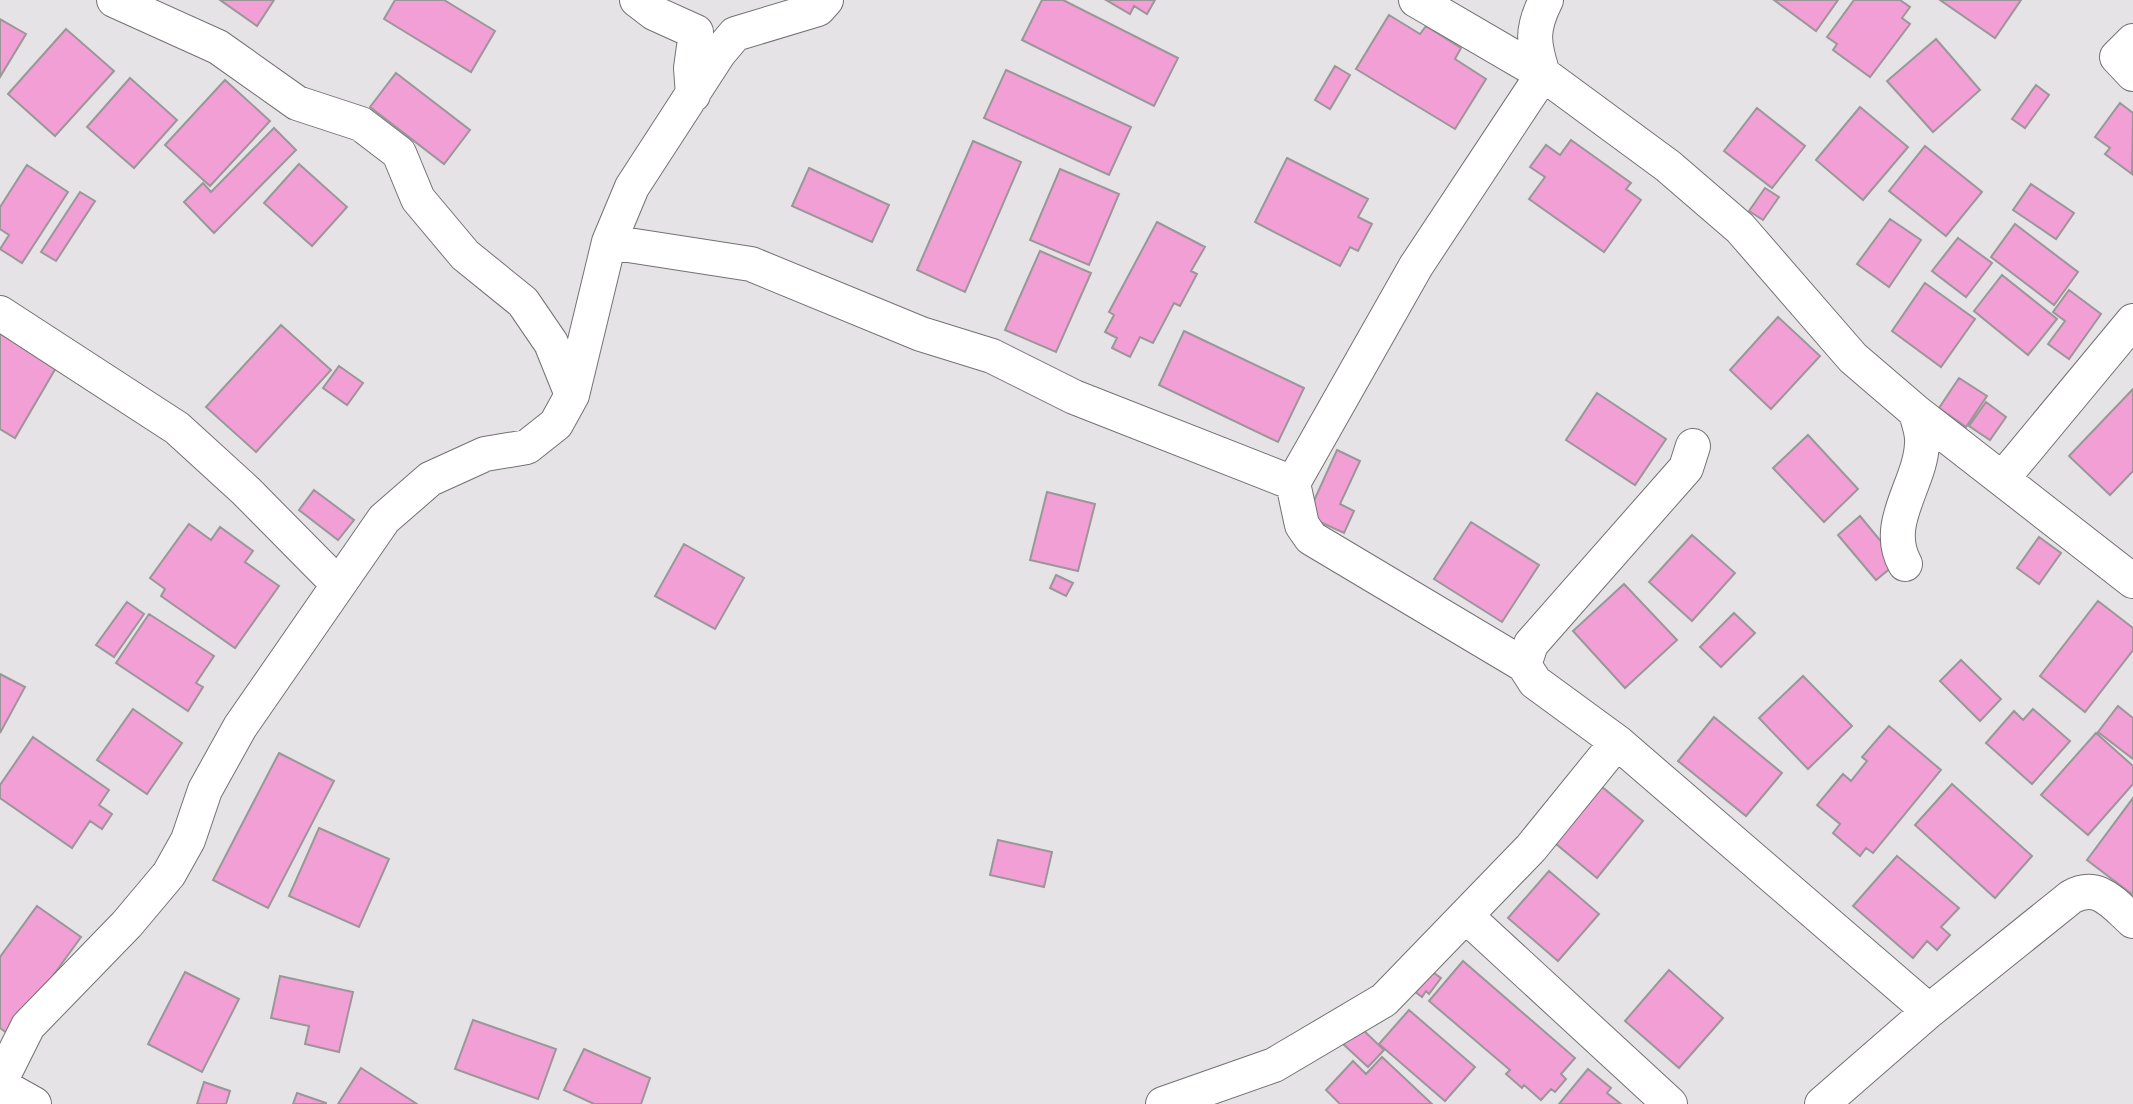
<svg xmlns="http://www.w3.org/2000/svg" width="2133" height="1104" viewBox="0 0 2133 1104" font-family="'IBM Plex Sans',sans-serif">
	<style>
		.building { fill: #f19fd4; stroke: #9b9799; stroke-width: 2 }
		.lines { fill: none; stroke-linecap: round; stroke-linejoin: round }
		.street-casing { stroke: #747174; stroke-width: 36 }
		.street { stroke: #fff; stroke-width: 34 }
	</style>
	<rect width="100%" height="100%" fill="#e6e3e6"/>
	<path class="building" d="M220 0H274L257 26Z
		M395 0H444L495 31 471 72 384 19Z
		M1042 0H1063L1178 58 1154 106 1022 40Z
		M1106 0H1155L1147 14 1134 6 1130 14Z
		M1774 0H1838L1816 31Z
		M1854 0H1900L1910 7 1902 18 1910 24 1870 77 1833 50 1837 44 1827 37Z
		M1940 0H2021L1995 38Z
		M1389 15 1420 34 1426 26 1461 48 1455 59 1486 79 1455 129 1356 69Z
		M0 19 26 34 0 77Z
		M66 29 114 71 55 136 8 94Z
		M1936 39 1980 90 1933 132 1887 81Z
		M1335 66 1350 75 1330 109 1315 100Z
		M1006 70 1131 127 1109 175 984 118Z
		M396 73 470 130 444 164 370 107Z
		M130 78 177 120 134 168 87 127Z
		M225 80 270 121 210 186 165 145Z
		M2036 85 2049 95 2025 128 2012 119Z
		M2120 103 2133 113 2132 174 2105 154 2110 148 2095 137Z
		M1860 107 1908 147 1863 200 1816 160Z
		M1757 108 1805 146 1772 188 1724 151Z
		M274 128 296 150 214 233 184 202 203 183 211 192Z
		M1571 140 1631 183 1626 189 1641 200 1604 252 1529 199 1545 177 1530 167 1546 145 1560 155Z
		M973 141 1021 162 965 292 917 270Z
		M1925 146 1982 192 1946 236 1889 191Z
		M1287 158 1368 199 1358 217 1372 224 1358 251 1350 247 1340 266 1255 222Z
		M299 164 347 207 312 246 264 203Z
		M27 165 68 192 22 263 0 249 9 235 0 229V207Z
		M809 168 889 205 872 242 792 206Z
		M1060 169 1119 194 1089 265 1030 240Z
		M2031 184 2074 213 2056 239 2013 210Z
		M1765 188 1779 197 1763 220 1749 211Z
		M80 192 95 201 56 261 41 252Z
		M1890 219 1921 240 1889 287 1857 264Z
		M1157 222 1205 247 1191 271 1197 274 1180 306 1174 303 1153 343 1140 337 1130 357 1112 348 1117 338 1105 332 1114 315 1109 312Z
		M2015 224 2078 272 2054 305 1991 257Z
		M1958 238 1992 263 1966 297 1932 271Z
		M1040 251 1091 273 1056 352 1005 330Z
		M2002 275 2057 319 2028 355 1974 311Z
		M1925 283 1975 319 1941 367 1892 331Z
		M2069 290 2101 314 2069 359 2048 344 2065 321 2053 312Z
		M1778 317 1820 356 1771 409 1730 370Z
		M281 325 331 370 256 452 206 407Z
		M1184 331 1304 388 1278 442 1159 385Z
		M0 333 57 366 15 438 0 429Z
		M339 366 363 383 347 405 323 388Z
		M1959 378 1987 396 1966 427 1939 408Z
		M2133 389V471L2110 495 2069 456Z
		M1597 393 1666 439 1635 485 1566 440Z
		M1986 402 2006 417 1990 440 1969 426Z
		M1808 435 1858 489 1824 522 1773 468Z
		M1337 450 1360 461 1340 504 1354 511 1344 533 1307 516Z
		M314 490 354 520 338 540 299 510Z
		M1047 492 1095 504 1078 571 1030 560Z
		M1860 516 1898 562 1876 580 1838 535Z
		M1471 522 1539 565 1502 622 1434 579Z
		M189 524 211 540 220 527 253 551 245 562 279 586 235 648 161 596 165 589 150 578Z
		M1692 535 1735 573 1692 621 1649 582Z
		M2039 537 2061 553 2039 584 2017 568Z
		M684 544 744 578 715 629 655 596Z
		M1056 575 1073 583 1066 596 1050 588Z
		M1624 584 1677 640 1625 688 1573 631Z
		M2098 601 2133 628V650L2085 712 2040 676Z
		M127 602 144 614 114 657 96 645Z
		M1734 613 1755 633 1721 667 1700 647Z
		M149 614 214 656 196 683 203 687 188 711 116 663Z
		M1961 660 2001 699 1980 721 1940 681Z
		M0 674 25 687 0 733Z
		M1803 676 1852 726 1808 769 1759 718Z
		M2118 706 2133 718V759L2098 732Z
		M133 709 182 743 147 794 97 760Z
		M2033 709 2070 741 2032 784 1986 743 2014 711 2023 720Z
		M1714 717 1782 773 1746 816 1678 761Z
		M1889 726 1941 770 1873 853 1866 848 1860 856 1833 833 1840 824 1817 805 1843 774 1851 781 1867 761 1862 757Z
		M2096 733 2133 766V784L2088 835 2041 795Z
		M33 737 109 790 99 805 112 814 102 829 90 821 72 848 0 798V785Z
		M279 753 334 781 268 908 213 880Z
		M1595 781 1643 821 1597 878 1549 838Z
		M1952 784 2032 856 1995 898 1915 825Z
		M2133 798V895L2087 860Z
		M319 828 389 859 359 927 289 896Z
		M998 840 1052 852 1044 887 990 875Z
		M1897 856 1959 908 1941 927 1950 935 1937 950 1927 941 1913 958 1853 906Z
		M1549 871 1599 914 1558 961 1508 918Z
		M37 906 81 937 10 1035 0 1028V957Z
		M1463 961 1575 1058 1561 1074 1566 1079 1555 1092 1551 1089 1541 1100 1524 1085 1522 1088 1506 1074 1510 1070 1429 1001Z
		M1424 966 1441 978 1429 994 1426 991 1422 997 1409 987Z
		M1669 970 1723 1018 1679 1068 1625 1021Z
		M185 972 239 999 202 1072 148 1044Z
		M280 976 353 992 339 1052 305 1044 309 1026 271 1018Z
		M1409 1010 1475 1067 1445 1101 1379 1044Z
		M473 1020 556 1049 538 1099 455 1069Z
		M1359 1026 1384 1050 1368 1067 1343 1044Z
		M584 1049 650 1078 641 1104H594L564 1090Z
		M1382 1057 1432 1104H1340L1326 1090 1353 1061 1366 1074Z
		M361 1068 417 1104H338Z
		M1588 1069 1611 1088 1607 1093 1621 1104H1559Z
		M204 1082 230 1091 226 1104H197Z
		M297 1093 326 1103V1104H293Z"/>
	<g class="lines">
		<defs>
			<path id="street" d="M114 0 218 47 297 103 361 124 399 153 418 199 465 255 523 302 551 343 572 395
				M637 0 654 13 696 32 691 68 693 95
				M1416 0 1543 74 1668 166 1740 228 1853 358 1916 412 2133 581
				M2133 41 2117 57 2133 74
				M1543 74C1533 43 1531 30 1546 0
				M609 242 751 264 921 334 992 356 1074 397 1293 483 1416 266 1543 74
				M0 313 177 428 246 491 337 583
				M1693 446 1686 468 1531 644 1524 665 1535 682 1617 742 1929 1011
				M2002 479 2133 321
				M1293 483 1302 525 1311 538 1524 665
				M1905 564C1882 523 1921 484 1922 443 1923 433 1918 421 1916 412
				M1466 916 1670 1104
				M0 1082 28 1026 127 924 169 874 188 840 205 790 240 727 384 519 430 479 485 454 527 447 556 424 572 395 609 242 632 187 719 53 735 34 818 9 826 0
				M0 1085 34 1104
				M1163 1104 1274 1065 1384 1000 1531 848 1617 742
				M1822 1104 1929 1011 2071 897C2098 882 2113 903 2133 921"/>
		</defs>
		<use href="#street" class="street-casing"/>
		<use href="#street" class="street"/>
	</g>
</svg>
